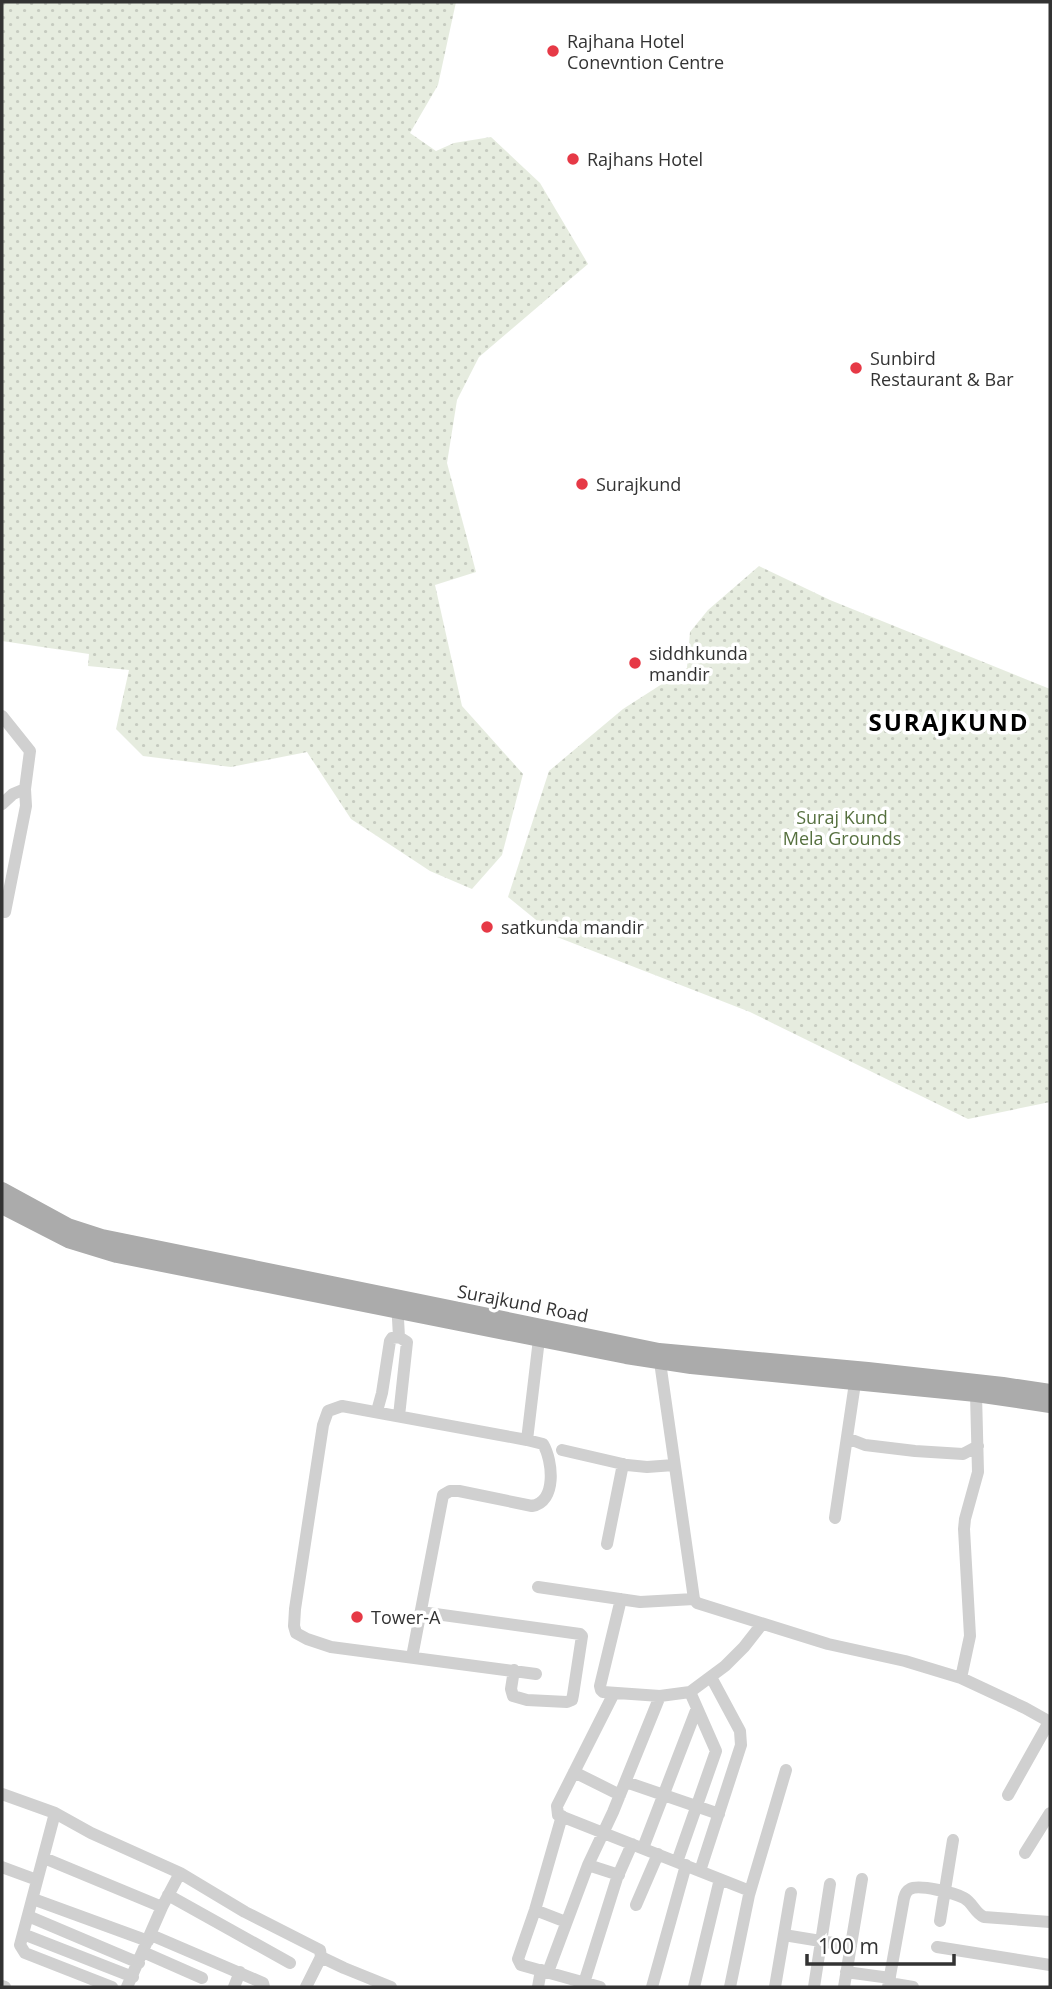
<svg xmlns="http://www.w3.org/2000/svg" width="1052" height="1989" viewBox="0 0 1052 1989" font-family="'Open Sans',sans-serif">
	<style>
		.green { fill: url(#green-dots) }
		.lines { fill: none; stroke-linecap: round; stroke-linejoin: round }
		.minor { stroke: #d0d0d0; stroke-width: 12 }
		.major { stroke: #ababab; stroke-width: 16 }
		.poi-dot { fill: #e63946; stroke: #fff; stroke-width: 2.5 }
		.labels { text-anchor: middle; dominant-baseline: central; stroke-width: 7; stroke-linejoin: round; paint-order: stroke }
		.poi-label { font-size: 18px; fill: #333; stroke: #fff; text-anchor: start }
		.park-label { font-size: 18px; fill: #56703f; stroke: #fff }
		.street-label { font-size: 18px; fill: #333; stroke: #fff }
		.district-label { font-size: 24px; font-weight: bold; letter-spacing: 2px; fill: #000; stroke: #fff }
	</style>
	<defs>
		<pattern id="green-dots" width="8" height="8" patternUnits="userSpaceOnUse" patternTransform="scale(1.75)"><rect width="8" height="8" fill="#e6ecdf"/><path d="M2 2h.1M6 6h.1" fill="none" stroke="#c6cbc0" stroke-width="1.8" stroke-linecap="round"/></pattern>
	</defs>
	<rect width="100%" height="100%" fill="#fff"/>
	<path class="green" d="M2 2H456L438 85 410 133 436 151 454 143 491 137 540 183 588 264 479 357 457 400 447 463 476 572 435 585 462 706 523 774 502 855 472 889 430 871 351 819 307 752 231 767 143 756 116 729 129 670 88 666 89 654 2 641Z
		M759 566 830 600 1050 689V1102L968 1119 750 1012 557 937 508 897 549 771 623 709 687 668 690 632 708 610Z"/>
	<g class="lines">
		<path class="minor" d="M2 716 30 751 25 789 26 806 5 912
			M2 804 13 794 25 789
			M397 1301 399 1337 407 1342 399 1416
			M659 1355 694 1599 697 1603 828 1644 905 1661 961 1678 1025 1708 1050 1722
			M377 1411 382 1393 390 1341 392 1338 399 1337
			M847 1438 865 1445 915 1451 963 1454 978 1446
			M527 1440 539 1339
			M562 1450 627 1465 647 1467 674 1465
			M835 1518 855 1383
			M607 1544 623 1464
			M538 1587 640 1602 694 1599
			M621 1599 600 1686 601 1690 603 1692 660 1696 690 1692 725 1666 744 1647 762 1624
			M421 1612 580 1634 582 1636 573 1695 572 1700 567 1702 527 1700 513 1696 511 1689 514 1670
			M412 1657 443 1495 450 1491H459L532 1506C557 1502 553 1461 543 1444L527 1440 342 1406 328 1411 323 1425 295 1609 294 1626 296 1633 307 1639 331 1647 536 1674
			M961 1678 970 1636 964 1529 965 1519 978 1472 976 1394
			M614 1693 557 1806 558 1815 750 1891
			M574 1772 620 1795
			M626 1782 719 1814
			M2 1794 55 1813 91 1833 180 1873 245 1912 320 1950 321 1957 344 1968 391 1987
			M1008 1795 1049 1722
			M55 1813 20 1945 25 1953 112 1987
			M562 1816 535 1910 518 1959 521 1965 600 1987
			M643 1848 697 1708
			M1025 1853 1050 1813
			M44 1858 162 1907
			M677 1862 716 1751 690 1692
			M588 1865 619 1875
			M2 1867 37 1880
			M700 1871 741 1745 740 1731 711 1677
			M168 1895 290 1963
			M33 1899 148 1941
			M636 1905 658 1854
			M535 1910 566 1922
			M28 1916 139 1963
			M940 1921 953 1840
			M23 1934 133 1977
			M151 1935 263 1983 264 1987
			M784 1935 851 1946
			M937 1947 1050 1965
			M143 1952 202 1978
			M548 1972 588 1865 613 1812 660 1696
			M846 1972 890 1978
			M584 1983 617 1878 632 1844
			M889 1983 913 1987
			M2 1986 5 1987
			M127 1987 162 1907 180 1873
			M234 1987 240 1972
			M306 1987 321 1957
			M538 1987 541 1970
			M652 1987 686 1865
			M694 1987 720 1879
			M730 1987 749 1895 786 1770
			M775 1987 791 1893
			M814 1987 830 1884
			M844 1987 862 1879
			M888 1987 904 1898C905 1894 906 1891 910 1889 919 1884 955 1893 964 1898 973 1903 975 1913 984 1917L1050 1922"/>
		<path class="major" d="M2 1190 68 1226 102 1237 659 1351 868 1370 1003 1385 1050 1392
			M2 1206 68 1240 117 1255 626 1356 691 1366 976 1394 1050 1405"/>
	</g>
	<g class="poi-dot">
		<circle cx="553" cy="51" r="7"/>
		<circle cx="573" cy="159" r="7"/>
		<circle cx="856" cy="368" r="7"/>
		<circle cx="582" cy="484" r="7"/>
		<circle cx="635" cy="663" r="7"/>
		<circle cx="487" cy="927" r="7"/>
		<circle cx="357" cy="1617" r="7"/>
	</g>
	<g class="labels">
		<g class="poi-label">
			<text x="567" y="41">Rajhana Hotel<tspan x="567" dy="21">Conevntion Centre</tspan></text>
			<text x="587" y="159">Rajhans Hotel</text>
			<text x="870" y="358">Sunbird<tspan x="870" dy="21">Restaurant &amp; Bar</tspan></text>
			<text x="596" y="484">Surajkund</text>
			<text x="649" y="653">siddhkunda<tspan x="649" dy="21">mandir</tspan></text>
			<text x="501" y="927">satkunda mandir</text>
			<text x="371" y="1617">Tower-A</text>
		</g>
		<g class="park-label">
			<text x="842" y="817">Suraj Kund<tspan x="842" dy="21">Mela Grounds</tspan></text>
		</g>
		<g class="street-label">
			<text transform="translate(523 1303) rotate(11)">Surajkund Road</text>
		</g>
		<g class="district-label">
			<text x="949" y="721">SURAJKUND</text>
		</g>
	</g>
	<rect width="1052" height="1989" fill="none" stroke="#333333" stroke-width="7"/>
	<path d="M807 1954v10h147v-10" fill="none" stroke="#333333" stroke-width="3.5"/>
	<text x="818" y="1954" font-size="21" fill="#333333" stroke="#ffffff" stroke-width="5" paint-order="stroke">100 m</text>
</svg>
